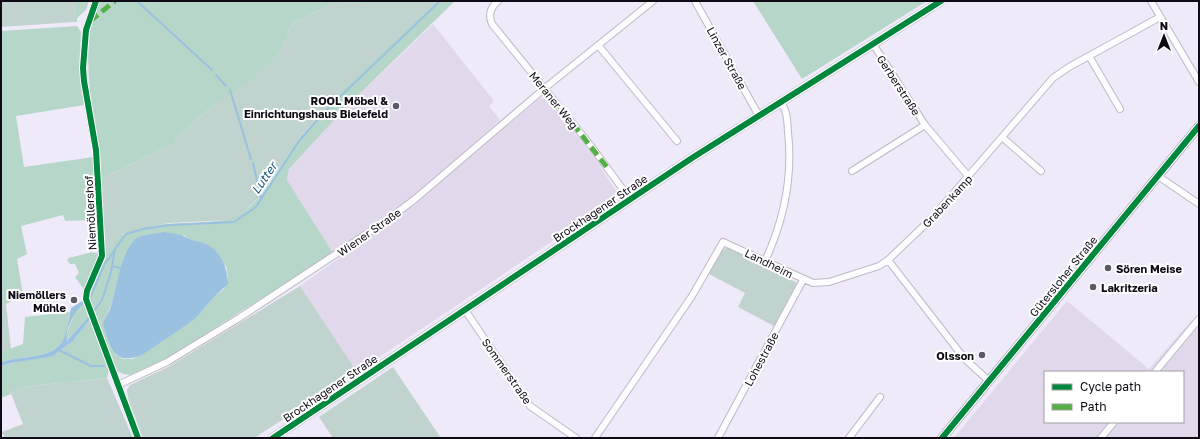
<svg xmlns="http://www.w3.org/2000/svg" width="1200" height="439" viewBox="0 0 1200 439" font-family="'Golos Text',sans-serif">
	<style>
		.industrial { fill: #e1d8eb; fill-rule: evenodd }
		.green { fill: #c1d3ce }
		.forest { fill: #b6d6ca; fill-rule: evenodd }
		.water { fill: #9bc1e1 }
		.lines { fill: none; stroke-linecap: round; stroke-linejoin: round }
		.stream { stroke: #9bc1e1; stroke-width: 2 }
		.minor-casing { stroke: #beb9c6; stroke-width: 8 }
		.tertiary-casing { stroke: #beb9c6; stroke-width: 10 }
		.secondary-casing { stroke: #beb9c6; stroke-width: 10 }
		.minor { stroke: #fdfcfe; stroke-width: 6 }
		.tertiary { stroke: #fdfcfe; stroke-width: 8 }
		.secondary { stroke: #fdfcfe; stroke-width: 9 }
		.quiet { stroke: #54b044; stroke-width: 5; stroke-dasharray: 10 5; stroke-linecap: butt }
		.cycleway-casing { stroke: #fff; stroke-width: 8 }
		.cycleway { stroke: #00873e; stroke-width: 6 }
		.poi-dot { fill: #5d5865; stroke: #fff; stroke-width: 1.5 }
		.labels { text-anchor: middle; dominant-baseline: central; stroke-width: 4; stroke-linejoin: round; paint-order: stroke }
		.street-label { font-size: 11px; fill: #0f0a15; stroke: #fff }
		.poi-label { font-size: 11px; font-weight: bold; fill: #0f0a15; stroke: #fff; text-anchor: end }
		.water-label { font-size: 12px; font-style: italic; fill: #165980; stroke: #fff }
	</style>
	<rect width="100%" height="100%" fill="#efeaf9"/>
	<path class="industrial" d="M433 24 494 101 489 106 500 120 414 196 333 253 287 180 289 169 345 108Z
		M540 98 547 100 593 156 618 194 609 203 357 372 300 286 415 204Z
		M1067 301 1149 369 1191 321 1199 327V438H954ZM1045 372H1183V422H1045Z"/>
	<path class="green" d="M1 1H75L74 22 1 27Z
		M339 1 365 4 369 1H437L320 114 297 141 260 196 246 210 231 220 170 223 144 227 123 234 104 259 101 179 173 144 176 138 216 103 279 55 292 23Z
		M728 247 797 283 774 326 738 307 745 293 709 274 721 251Z
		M300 286 357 372 254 438H143L128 398 127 390 130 385 168 367Z
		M1 300 6 304 11 350 1 352Z
		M393 367 441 438H333L319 417Z
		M107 378 133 438H5L2 432 23 424 10 391 30 386Z"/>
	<path class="forest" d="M75 1H89L86 10 77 18V22H74Z
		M99 1H369L365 4 339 1 292 23 279 55 242 87 216 103 176 138 173 144 101 179C98 118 75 60 99 1Z
		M437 1H455L345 108 289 169 287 180 333 253 166 359 130 375 123 374 116 370 88 296C95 280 108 243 124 234 142 222 185 224 207 222 222 221 234 220 246 210 269 192 280 162 298 140 340 90 390 46 437 1ZM184 235 226 266 228 278 224 289 214 297 195 319 133 359H123L116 355 103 326 114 297Z
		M753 1H927L802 79Z
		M77 26 81 32 79 68 84 105 16 116 24 167 93 157 97 220 65 221 63 215 21 226 27 254 17 259 23 295 6 304 1 300V31Z
		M92 252 100 254 85 291 75 277 79 273 75 264H70L67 260 69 258Z
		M85 303 90 315 67 341 66 339C70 325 72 311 85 303Z
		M70 312C68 320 68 329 65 337 54 361 21 355 1 362V352L23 344 25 317Z
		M91 318 109 369 107 378 30 386 10 391 11 394 1 398V366L57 353 73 341Z"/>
	<path class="water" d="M164 232C178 234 180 234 192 240 197 242 204 242 210 246 223 255 227 269 228 284L214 297 195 319 142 355C113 366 112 348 103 326 103 320 108 315 110 309 117 291 120 250 137 238 144 234 157 234 164 232Z
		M84 300 85 303C75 309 65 329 67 341L90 315 91 318 73 341 53 356 12 363 1 366V362C21 355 56 361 65 336 68 327 69 317 71 308Z"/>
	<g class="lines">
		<path class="stream" d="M137 1 212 70
			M216 75 226 86
			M230 90 251 159
			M253 163 261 199
			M112 266 120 268
			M91 296 104 265 115 250
			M94 311 102 300 111 272 115 249 126 234 143 229 170 225 234 222 256 207 299 141 323 113 440 1
			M57 349 91 366H104"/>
		<defs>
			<path id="minor" d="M96 1 86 30 83 68 84 81 96 150 102 256 87 291 86 299 138 438
				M498 1C491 7 488 15 492 24L591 146 630 199
				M695 1 759 116
				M1151 1 1199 82
				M873 44 925 125 969 177
				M598 45 677 141
				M1089 56 1120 109
				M1003 138 1041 171
				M852 171 925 125
				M1158 176 1199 204
				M888 260 964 358 989 381
				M765 261C784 220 793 177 788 132 787 121 788 111 780 102
				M465 310 530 406 576 438
				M1155 372 1199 319
				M118 385 167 362 239 318 386 221 415 199 545 88 653 1
				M595 438 692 296 723 242 813 283 829 282 879 266 888 260 932 218 1053 78 1069 67 1160 17
				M718 438 803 280
				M849 438 880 397
				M1101 438 1114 422"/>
			<path id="tertiary" d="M942 438 1199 126"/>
			<path id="secondary" d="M273 438 692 158 941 1"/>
		</defs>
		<use href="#minor" class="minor-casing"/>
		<use href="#tertiary" class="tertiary-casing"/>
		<use href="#secondary" class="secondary-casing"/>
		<use href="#minor" class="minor"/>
		<use href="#tertiary" class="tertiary"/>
		<use href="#secondary" class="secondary"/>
		<path class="quiet" d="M90 21 115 1
			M545 88 609 170"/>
		<defs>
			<path id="cycleway" d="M96 1 86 30 83 68 84 81 96 150 102 256 87 291 86 299 138 438
				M273 438 692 158 941 1
				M942 438 1199 126"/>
		</defs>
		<use href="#cycleway" class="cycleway-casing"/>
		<use href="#cycleway" class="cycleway"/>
	</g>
	<g class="poi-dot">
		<circle cx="396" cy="106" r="4"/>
		<circle cx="1108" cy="268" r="4"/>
		<circle cx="1093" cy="287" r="4"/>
		<circle cx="74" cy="300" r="4"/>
		<circle cx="982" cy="355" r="4"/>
	</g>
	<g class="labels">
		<g class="street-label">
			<text transform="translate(727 58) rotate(61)">Linzer Straße</text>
			<text transform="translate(899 85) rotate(57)">Gerberstraße</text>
			<text transform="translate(554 100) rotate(51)">Meraner Weg</text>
			<text transform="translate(947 201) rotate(-47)">Grabenkamp</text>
			<text transform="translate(600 208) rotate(-34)">Brockhagener Straße</text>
			<text transform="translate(90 213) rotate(-93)">Niemöllershof</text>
			<text transform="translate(369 232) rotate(-35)">Wiener Straße</text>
			<text transform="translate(769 263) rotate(26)">Landheim</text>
			<text transform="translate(1063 276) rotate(-51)">Gütersloher Straße</text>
			<text transform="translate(761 359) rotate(-62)">Lohestraße</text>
			<text transform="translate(507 371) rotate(55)">Sommerstraße</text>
			<text transform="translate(330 388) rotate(-34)">Brockhagener Straße</text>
		</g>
		<g class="poi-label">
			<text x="388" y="100">ROOL Möbel &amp;<tspan x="388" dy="13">Einrichtungshaus Bielefeld</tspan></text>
			<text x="1116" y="268" text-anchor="start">Sören Meise</text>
			<text x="1101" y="287" text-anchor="start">Lakritzeria</text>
			<text x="66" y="294">Niemöllers<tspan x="66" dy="13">Mühle</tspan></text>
			<text x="974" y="355">Olsson</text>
		</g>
		<g class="water-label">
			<text transform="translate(264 178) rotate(-56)">Lutter</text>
		</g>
	</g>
	<rect width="1200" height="439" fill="none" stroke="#0f0a15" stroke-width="4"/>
	<rect x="1044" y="371" width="140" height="52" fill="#ffffff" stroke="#9f9da1"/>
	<rect x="1052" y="384" width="20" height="6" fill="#00873e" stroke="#9f9da1"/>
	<text x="1080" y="391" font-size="12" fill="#0f0a15">Cycle path</text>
	<rect x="1052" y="404" width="20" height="6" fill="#54b044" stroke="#9f9da1"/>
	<text x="1080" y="411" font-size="12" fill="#0f0a15">Path</text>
	<g transform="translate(1164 36)" stroke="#ffffff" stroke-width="3" paint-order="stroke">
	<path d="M0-3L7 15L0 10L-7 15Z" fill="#0f0a15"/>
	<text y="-6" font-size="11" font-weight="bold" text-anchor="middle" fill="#0f0a15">N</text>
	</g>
</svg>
